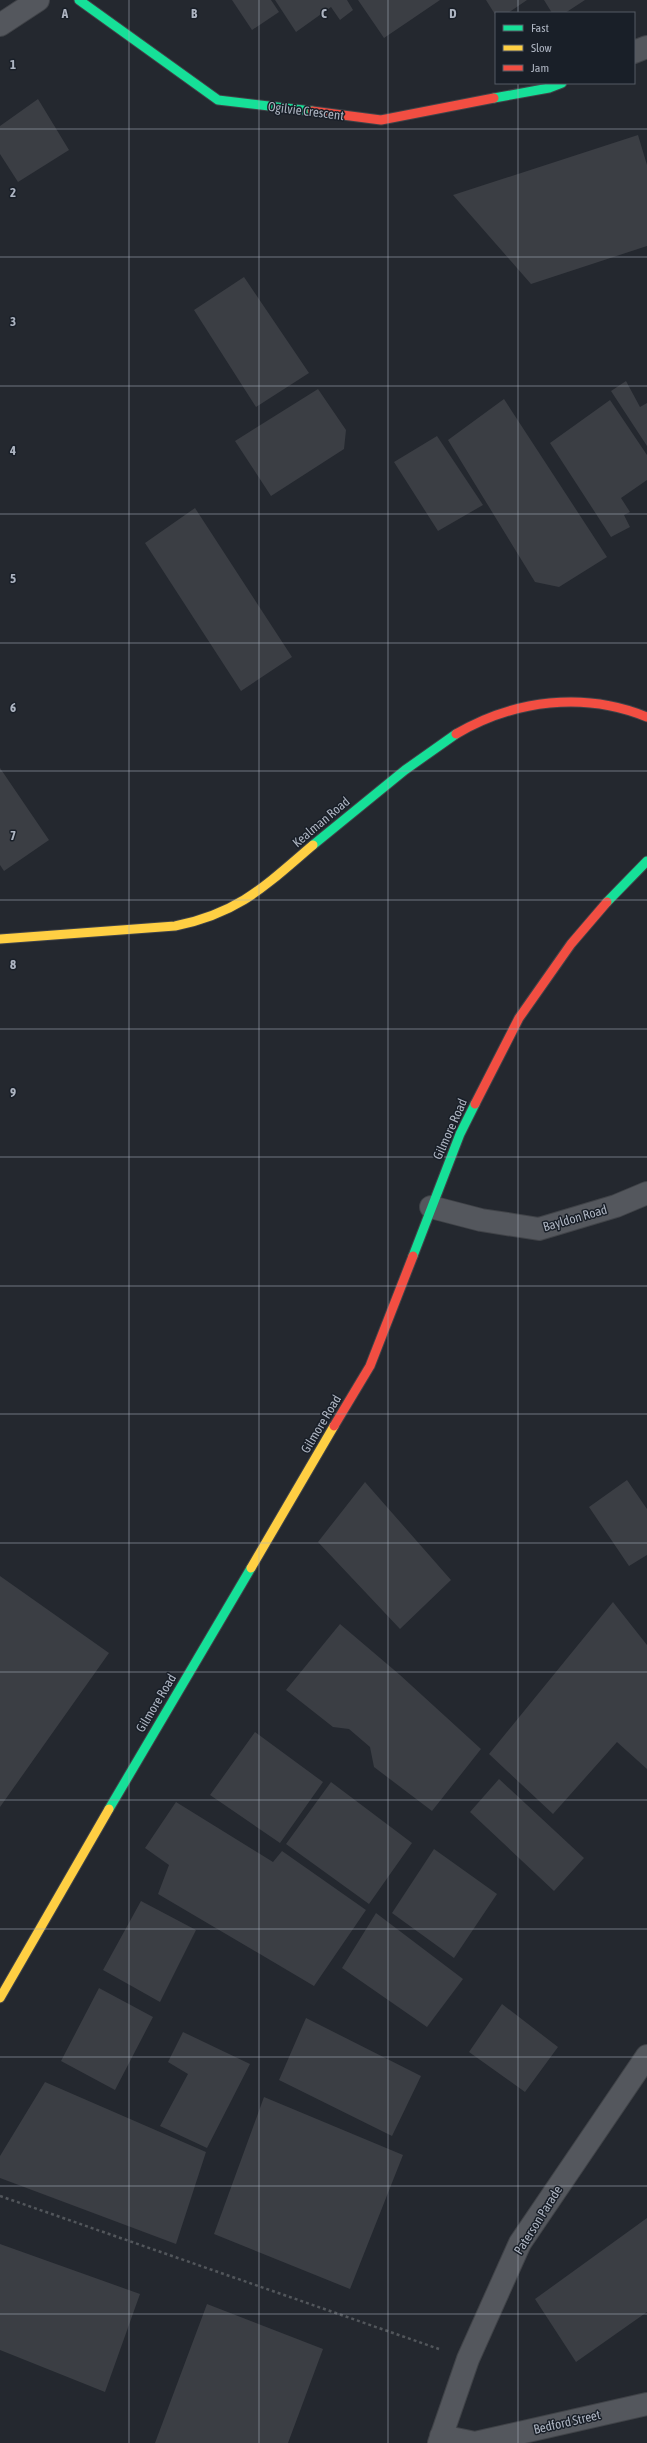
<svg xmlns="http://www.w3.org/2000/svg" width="647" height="2443" viewBox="0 0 647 2443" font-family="'Asap Condensed',sans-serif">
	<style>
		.building { fill: #3b3e44 }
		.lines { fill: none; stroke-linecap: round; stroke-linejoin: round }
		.street-casing { stroke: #404348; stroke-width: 24 }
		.fast-casing { stroke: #404348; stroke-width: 11 }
		.slow-casing { stroke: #404348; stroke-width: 11 }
		.jam-casing { stroke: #404348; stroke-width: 11 }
		.path { stroke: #52565b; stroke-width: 2.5; stroke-dasharray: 3 3; stroke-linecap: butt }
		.street { stroke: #54575d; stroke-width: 22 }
		.fast { stroke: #16e098; stroke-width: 9 }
		.slow { stroke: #ffcf43; stroke-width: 9 }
		.jam { stroke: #f24e42; stroke-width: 9 }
		.grid { fill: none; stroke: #adb4c1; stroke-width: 1; stroke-opacity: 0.55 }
		.labels { text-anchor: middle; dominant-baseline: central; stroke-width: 3; stroke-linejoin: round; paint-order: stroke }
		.street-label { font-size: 13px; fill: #adb4c1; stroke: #191f28 }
		.grid-label { font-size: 13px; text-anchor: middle; font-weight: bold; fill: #adb4c1; stroke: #191f28; stroke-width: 3; stroke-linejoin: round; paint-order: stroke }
	</style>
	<rect width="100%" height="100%" fill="#24282f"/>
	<path class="building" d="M232 0H271L279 12 252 30Z
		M275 0H347L353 10 340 20 331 7 296 32Z
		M358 0H440L384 38Z
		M486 0H527L508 13H496V16Z
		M544 0H585L565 13H552Z
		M38 99 69 150 18 182 0 154V126Z
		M638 135 647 165V246L531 284 453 195Z
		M244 277 309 373 256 407 194 310Z
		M626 381 640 407 647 403V446L611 391Z
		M318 389 346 430 344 449 271 496 235 441Z
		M504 399 607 557 559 587 535 582 448 440Z
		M610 400 647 455V480L621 498 630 512 624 515 630 527 611 537 550 443Z
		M437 436 483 505 438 531 394 462Z
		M195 508 292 657 241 691 145 543Z
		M0 768 49 840 4 871 0 865Z
		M627 1480 647 1509V1555L629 1566 589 1507Z
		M365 1482 451 1580 400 1629 318 1542Z
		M0 1576 109 1653 0 1807Z
		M613 1602 647 1645V1769L617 1742 553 1814 489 1754Z
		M340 1624 400 1675 481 1749 432 1811 374 1767 370 1747 349 1729 333 1727 286 1690Z
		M255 1732 323 1782 280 1843 210 1795Z
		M499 1779 584 1858 554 1891 470 1812Z
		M331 1782 412 1843 369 1904 286 1844Z
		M176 1802 273 1862 282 1851 366 1910 314 1986 158 1894 169 1865 145 1848Z
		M434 1849 497 1894 454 1958 392 1913Z
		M141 1901 196 1930 160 2002 103 1970Z
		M376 1913 463 1979 427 2027 342 1968Z
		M99 1988 153 2017 115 2090 61 2061Z
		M502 2004 558 2047 525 2092 469 2052Z
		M306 2018 421 2076 392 2136 279 2080Z
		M183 2032 250 2064 207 2148 160 2126 188 2074 168 2062Z
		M45 2082 206 2152 176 2244 0 2178V2156Z
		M264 2097 403 2155 350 2289 214 2234Z
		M647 2218V2312L576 2362 535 2299Z
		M0 2244 140 2294 105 2392 0 2350Z
		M207 2304 323 2349 288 2443H155Z"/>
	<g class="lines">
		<defs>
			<path id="street" d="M0 25 38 0
				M634 52 647 47
				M431 1207 481 1220 539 1229 616 1206 647 1193
				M441 2436 475 2443 647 2404
				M439 2443 468 2359 520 2243 647 2056"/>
			<path id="fast" d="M79 0 218 100 312 111
				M494 98 549 88 562 83
				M313 845 405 770 456 734
				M607 902 647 861
				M413 1256 460 1134 475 1104
				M109 1809 251 1568"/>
			<path id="slow" d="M0 939 175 926C239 913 265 886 313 845
				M251 1568 334 1426
				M0 1998 109 1809"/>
			<path id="jam" d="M312 111 381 120 494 98
				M456 734C514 700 584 691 647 717
				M475 1104 519 1018 571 944 607 902
				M334 1426 370 1366 413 1256"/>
		</defs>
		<use href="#street" class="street-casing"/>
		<use href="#fast" class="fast-casing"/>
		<use href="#slow" class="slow-casing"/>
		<use href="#jam" class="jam-casing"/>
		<path class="path" d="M0 2196 439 2349"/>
		<use href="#street" class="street"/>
		<use href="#fast" class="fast"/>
		<use href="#slow" class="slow"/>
		<use href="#jam" class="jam"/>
	</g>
	<path class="grid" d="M129 0V2443M259 0V2443M388 0V2443M518 0V13M518 83V2443M0 129H647M0 257H647M0 386H647M0 514H647M0 643H647M0 771H647M0 900H647M0 1029H647M0 1157H647M0 1286H647M0 1414H647M0 1543H647M0 1672H647M0 1800H647M0 1929H647M0 2057H647M0 2186H647M0 2314H647"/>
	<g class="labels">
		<g class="street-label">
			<text transform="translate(306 111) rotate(7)">Ogilvie Crescent</text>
			<text transform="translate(321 822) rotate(-40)">Kealman Road</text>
			<text transform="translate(450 1129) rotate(-66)">Gilmore Road</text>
			<text transform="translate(575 1218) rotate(-16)">Bayldon Road</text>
			<text transform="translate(321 1424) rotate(-59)">Gilmore Road</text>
			<text transform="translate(156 1703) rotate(-59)">Gilmore Road</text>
			<text transform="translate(538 2220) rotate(-58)">Paterson Parade</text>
			<text transform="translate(567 2422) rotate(-13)">Bedford Street</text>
		</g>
	</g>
	<g class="grid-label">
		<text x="65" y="18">A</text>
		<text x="194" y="18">B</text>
		<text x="324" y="18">C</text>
		<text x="453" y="18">D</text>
		<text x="13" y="69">1</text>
		<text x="13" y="197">2</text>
		<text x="13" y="326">3</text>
		<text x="13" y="455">4</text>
		<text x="13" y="583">5</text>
		<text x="13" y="712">6</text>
		<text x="13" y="840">7</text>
		<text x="13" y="969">8</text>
		<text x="13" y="1097">9</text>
	</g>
	<rect x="495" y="12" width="140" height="72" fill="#191f28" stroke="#545b65"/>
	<rect x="503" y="25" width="20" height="6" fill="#16e098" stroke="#545b65"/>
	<text x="531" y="32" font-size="12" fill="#adb4c1">Fast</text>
	<rect x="503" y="45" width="20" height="6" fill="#ffcf43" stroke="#545b65"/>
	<text x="531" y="52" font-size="12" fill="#adb4c1">Slow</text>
	<rect x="503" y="65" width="20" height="6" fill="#f24e42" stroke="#545b65"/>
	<text x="531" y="72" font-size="12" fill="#adb4c1">Jam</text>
</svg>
